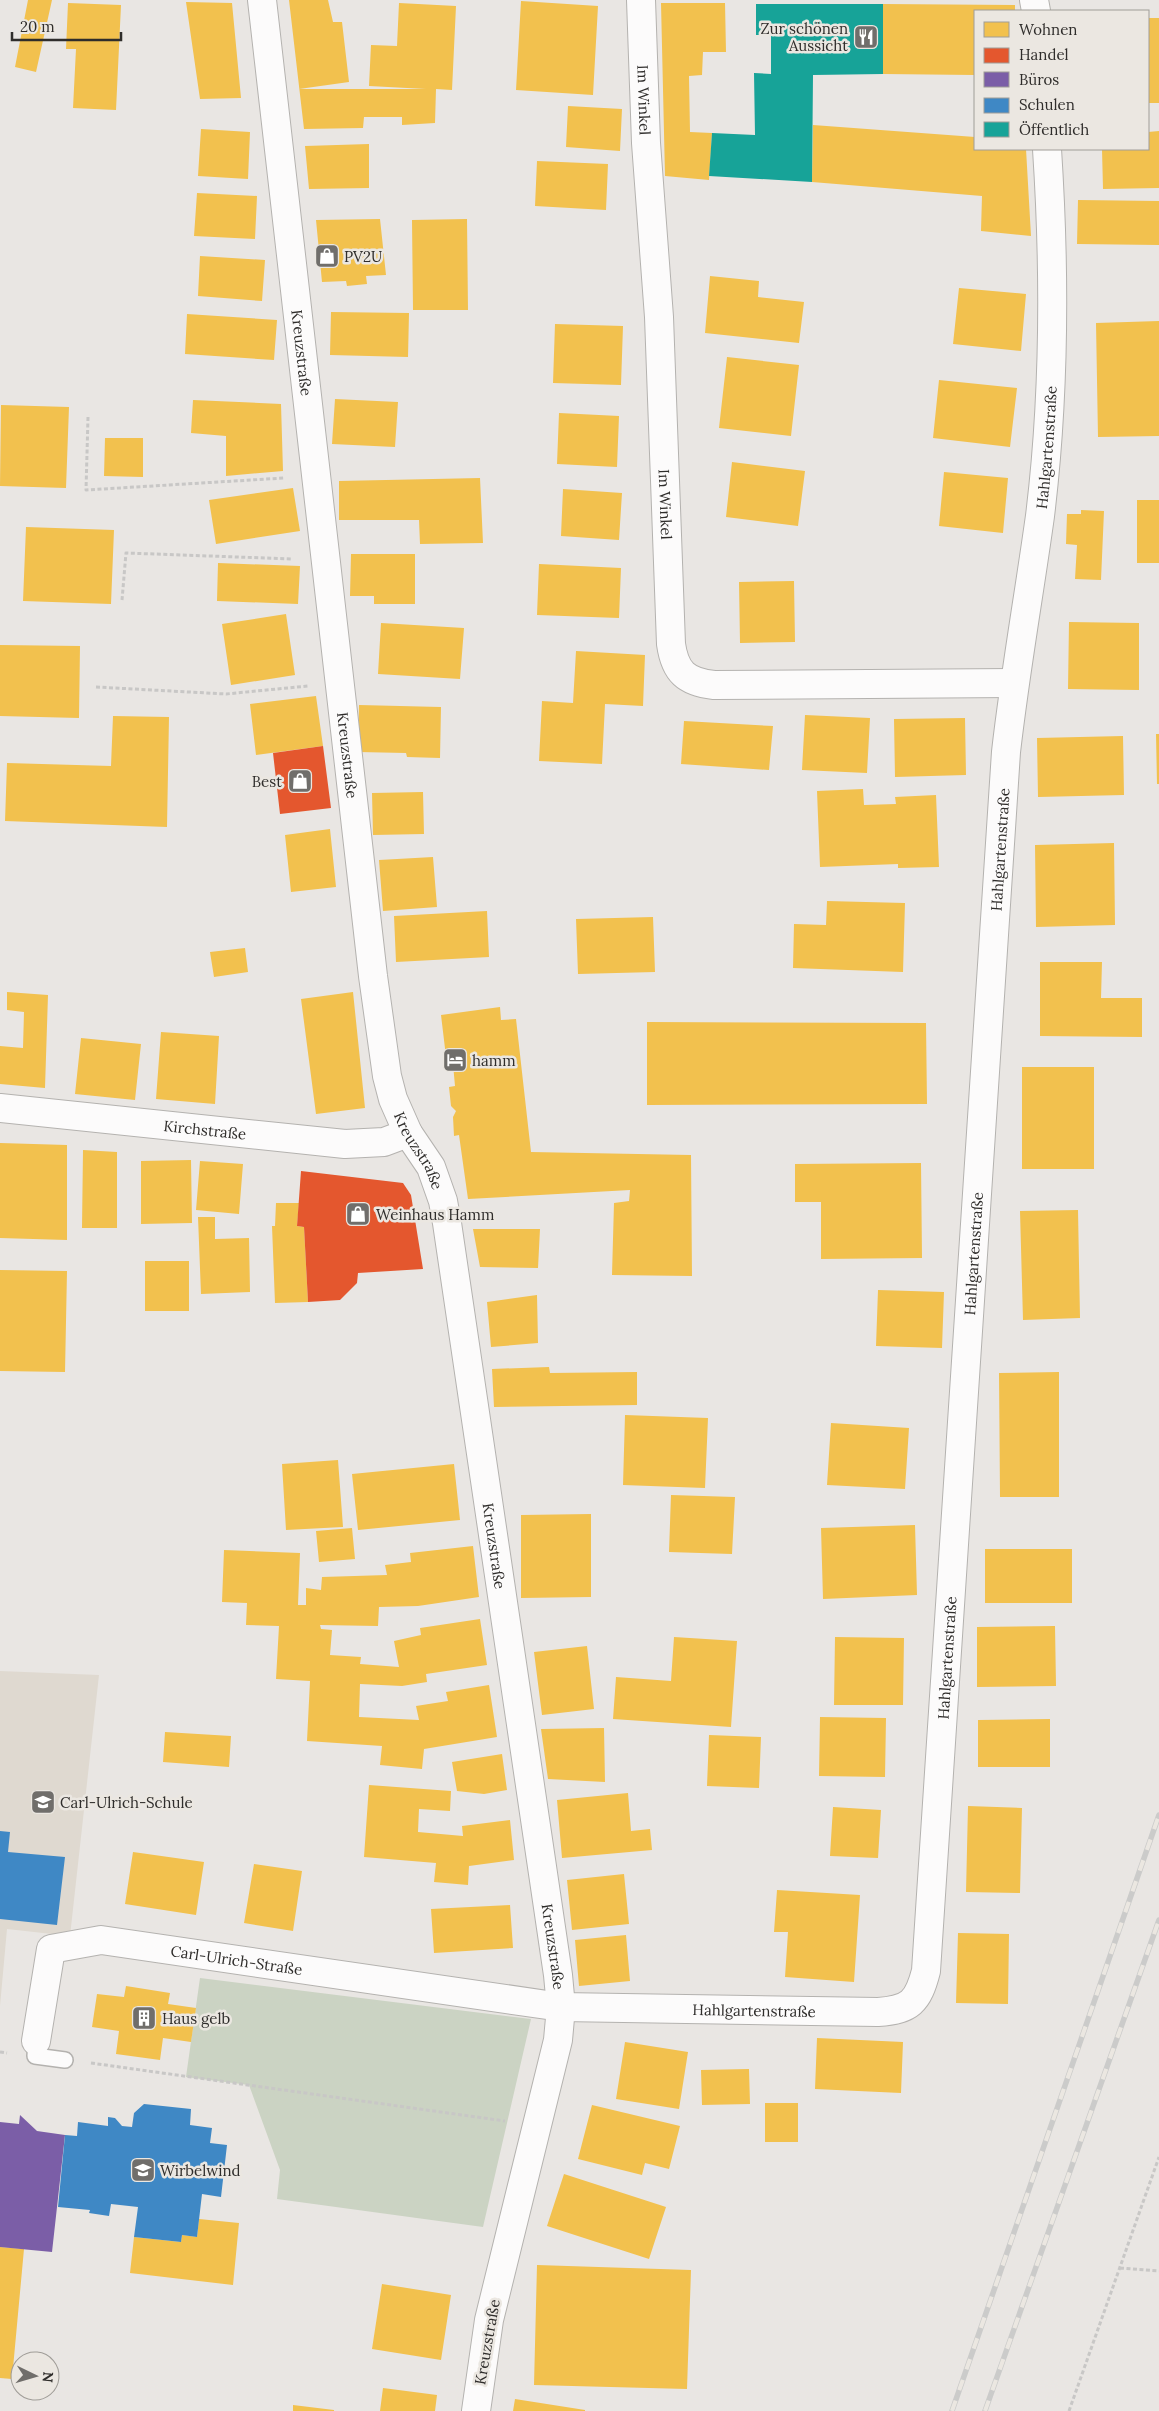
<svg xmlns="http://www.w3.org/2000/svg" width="1159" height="2411" viewBox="0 0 1159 2411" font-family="Lora,serif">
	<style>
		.built { fill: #dfd9d0 }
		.green { fill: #cbd3c3 }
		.homes { fill: #f2c14e }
		.shops { fill: #e4572e }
		.offices { fill: #7b5ea7 }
		.schools { fill: #3f88c5 }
		.public { fill: #17a398 }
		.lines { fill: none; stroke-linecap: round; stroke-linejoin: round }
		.service-casing { stroke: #b4b2af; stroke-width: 18 }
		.minor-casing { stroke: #b4b2af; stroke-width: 30 }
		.path { stroke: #c8c7c6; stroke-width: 3; stroke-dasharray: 4 2.5; stroke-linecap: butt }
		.service { stroke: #fcfbfb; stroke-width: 15 }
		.minor { stroke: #fcfbfb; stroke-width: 28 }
		.rail-casing { stroke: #cbcbca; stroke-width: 5.5 }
		.rail { stroke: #ebe7e1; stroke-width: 4; stroke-dasharray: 11; stroke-linecap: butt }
		.labels { text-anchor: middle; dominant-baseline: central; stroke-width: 5; stroke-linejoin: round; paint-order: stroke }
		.poi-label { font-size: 15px; fill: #2f2d2b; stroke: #ebe7e1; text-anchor: start }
		.street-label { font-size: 15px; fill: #2f2d2b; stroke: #ebe7e1 }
	</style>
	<rect width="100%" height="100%" fill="#e9e6e3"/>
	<path class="built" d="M0 1671 99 1675 70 1936 7 1929 0 2006Z"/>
	<path class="green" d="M200 1978 531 2019 483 2227 277 2199 280 2170 249 2085 186 2077Z"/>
	<path class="homes" d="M28 0H52L36 72 15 67Z
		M289 0H328L333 22H342L349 82 299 89H426L369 86 371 45 397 46 399 3 456 6 452 90 436 89 435 123 402 125V117H364L363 128 304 129Z
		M521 1 598 6 593 95 516 90Z
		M186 2 232 3 241 98 200 99Z
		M68 3 121 5 116 110 73 108 76 49H66Z
		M661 3H725L726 52H703L702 75 689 76 690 132 712 133 709 180 665 176Z
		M883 4 1015 5V11H975V75L883 74Z
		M1148 18H1159V103H1148Z
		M568 106 622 109 620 151 566 147Z
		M813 125 975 137V149H1026L1031 236 981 231 982 196 812 182Z
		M201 129 250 132 248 179 198 176Z
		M1159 131V188L1103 189 1102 149H1148V132Z
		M369 144V188L309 189 305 146Z
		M537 161 608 164 606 210 535 206Z
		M197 193 257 196 255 239 194 236Z
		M1078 200 1159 201V245L1077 244Z
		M380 219 386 275 366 276 367 284 347 286 346 281 322 282 316 220Z
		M467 219 468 310H413L412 220Z
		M200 256 265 260 262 301 198 296Z
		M710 276 759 281 758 297 804 302 799 343 705 333Z
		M959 288 1026 294 1021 351 953 344Z
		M331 312 409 313 408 357 330 355Z
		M187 314 277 320 274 360 185 354Z
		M1159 321V436L1098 437 1096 323Z
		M555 324 623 326 621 385 553 383Z
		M727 357 799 365 791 436 719 428Z
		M939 380 1017 388 1010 447 933 438Z
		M335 399 398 402 395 447 332 444Z
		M193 400 281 404 283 471 226 476V436L191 433Z
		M1 405 69 407 66 488 0 486Z
		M559 413 619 416 617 467 557 464Z
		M105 438H143V477L104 476Z
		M732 462 805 471 798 526 726 517Z
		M944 472 1008 478 1003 533 939 526Z
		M480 478 483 543 420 544 419 520H339V481Z
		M293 488 300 531 216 544 209 500Z
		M563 489 622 493 619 540 561 536Z
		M1137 500H1159V563H1137Z
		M1081 510 1104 511 1101 580 1075 579 1077 545 1066 544 1067 514H1081Z
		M26 527 114 530 111 604 23 601Z
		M351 554H415V604H374V596H350Z
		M218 563 300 566 298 604 217 601Z
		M539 564 621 568 619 618 537 615Z
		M794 581 795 642 740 643 739 582Z
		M286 614 295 675 231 685 222 624Z
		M1069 622 1139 623V690L1068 689Z
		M381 623 464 628 460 679 378 674Z
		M0 645 80 646 79 718 0 716Z
		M576 651 645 655 643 706 605 704 602 764 539 761 542 701 573 703Z
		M316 696 323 746 256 755 250 704Z
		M359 705 441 707 440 758 407 757 406 753 358 752Z
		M805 715 870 718 867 773 802 770Z
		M113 716 169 717 167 827 5 821 7 763 111 766Z
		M965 718 966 775 895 777 894 719Z
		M684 721 773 726 769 770 681 764Z
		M1156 734H1159V784H1157Z
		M1123 736 1124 795 1038 797 1037 738Z
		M863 789 864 805 896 804 895 797 936 795 939 867 898 868V864L820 867 817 791Z
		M423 792 424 834 373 835 372 793Z
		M330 829 336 887 291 892 285 835Z
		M1114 843 1115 925 1036 927 1035 845Z
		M433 857 437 907 383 911 379 860Z
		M827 901 905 903 903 972 793 968 794 924 826 925Z
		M487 911 489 957 396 962 394 916Z
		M653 917 655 972 578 974 576 919Z
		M245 948 248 972 214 977 210 952Z
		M1040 962H1102L1101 998H1142V1037L1040 1036Z
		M7 992 48 995 45 1088 0 1084V1046L23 1048 24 1012 7 1010Z
		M353 992 365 1108 316 1114 301 999Z
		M500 1007 501 1020 516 1019 531 1152 691 1155 692 1276 612 1275 614 1203 629 1201 630 1190 468 1199 459 1135 454 1136 453 1117 456 1111 451 1106 449 1087 455 1086 453 1064 447 1065 441 1015Z
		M647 1022 926 1023 927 1104 647 1105Z
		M161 1032 219 1036 215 1104 156 1099Z
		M81 1038 141 1044 135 1100 75 1094Z
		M1022 1067H1094V1169H1022Z
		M0 1143 67 1145V1240L0 1238Z
		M83 1150 117 1152V1228H82Z
		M191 1160 192 1223 141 1224V1161Z
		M200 1161 243 1164 239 1214 196 1210Z
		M921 1163 922 1258 821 1259V1202H795V1164Z
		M276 1203H299L297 1226 304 1227 308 1302 275 1303 272 1226H275Z
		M1078 1210 1080 1318 1023 1320 1020 1211Z
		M198 1217H215V1239L249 1238 250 1292 201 1294Z
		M473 1229H540L538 1268 480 1267Z
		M145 1261H189V1311H145Z
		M0 1270 67 1271 65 1372 0 1371Z
		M878 1290 944 1292 942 1348 876 1346Z
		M537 1295 538 1343 491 1347 487 1302Z
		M549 1367 550 1373 637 1372V1405L494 1407 492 1369Z
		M1059 1372V1497H1000L999 1373Z
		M625 1415 708 1418 705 1488 623 1485Z
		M831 1423 909 1428 905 1489 827 1485Z
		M338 1460 343 1527 286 1530 282 1464Z
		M454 1464 460 1520 358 1530 352 1474Z
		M671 1495 735 1497 732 1554 669 1552Z
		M591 1514V1597L521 1598V1515Z
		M915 1525 917 1595 823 1599 821 1528Z
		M352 1528 355 1559 319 1562 316 1531Z
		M473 1546 479 1597 418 1606 379 1607 378 1626 320 1625 321 1629 332 1630 330 1655 361 1657 360 1664 399 1667 394 1641 421 1635 420 1628 480 1619 487 1665 426 1674 427 1682 402 1686 360 1684 359 1717 419 1720 416 1706 448 1701 446 1692 489 1685 497 1737 424 1749 422 1769 380 1765 382 1746 307 1741 310 1681 276 1679 279 1626 246 1625 247 1603 222 1602 224 1550 300 1553 298 1605H306V1588L321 1590 322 1577 387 1575 385 1565 411 1562 410 1553Z
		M985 1549H1072V1603H985Z
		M1055 1626 1056 1686 977 1687V1627Z
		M674 1637 737 1641 731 1727 613 1719 616 1677 671 1681Z
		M835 1637 904 1638 903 1705H834Z
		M587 1646 594 1709 542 1715 534 1652Z
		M820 1717 886 1718 885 1777 819 1776Z
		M1050 1719V1767H978V1720Z
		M604 1728 605 1782 548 1779 541 1729Z
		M165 1732 231 1736 229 1767 163 1762Z
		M709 1735 761 1737 759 1788 707 1786Z
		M502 1754 507 1790 484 1794 457 1791 452 1762Z
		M369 1785 451 1791 450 1811 419 1809 418 1832 463 1836 462 1826 510 1820 514 1860 469 1866 468 1885 434 1882 436 1863 364 1857Z
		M628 1793 631 1831 650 1829 652 1850 562 1858 557 1800Z
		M968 1806 1022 1808 1020 1893 966 1892Z
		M833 1807 881 1810 878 1858 830 1856Z
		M133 1852 204 1862 196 1915 125 1904Z
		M254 1864 302 1871 293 1931 244 1923Z
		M624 1874 629 1924 572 1930 567 1880Z
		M777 1890 860 1895 854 1982 785 1977 788 1932H774Z
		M510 1905 513 1948 434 1953 431 1909Z
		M958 1933 1009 1934 1008 2004 956 2003Z
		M626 1935 630 1981 579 1986 575 1940Z
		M126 1986 170 1993 168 2004 196 2008 191 2042 163 2038 160 2060 116 2054 119 2031 92 2027 97 1994 124 1997Z
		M817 2038 903 2042 901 2093 815 2089Z
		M625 2042 688 2052 679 2109 616 2099Z
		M749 2069 750 2104 702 2105 701 2070Z
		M765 2103H798V2142H765Z
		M592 2105 680 2126 669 2169 645 2163 642 2175 578 2159Z
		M564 2174 666 2207 649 2259 547 2226Z
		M199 2219 239 2223 233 2285 130 2273 134 2237 181 2242 182 2235 197 2237Z
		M0 2247 24 2249 12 2379 0 2378Z
		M537 2265 691 2270 687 2389 534 2385Z
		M382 2284 451 2295 441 2360 372 2349Z
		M383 2388 437 2395 435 2411H380Z
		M515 2399 585 2410V2411H513Z
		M293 2405 334 2410V2411H293Z"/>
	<path class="shops" d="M323 746 331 808 280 814 273 753Z
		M301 1171 403 1183 411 1195 423 1269 358 1273 357 1283 340 1300 308 1302 304 1227 297 1226Z"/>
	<path class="offices" d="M20 2115 37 2131 65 2135 52 2252 0 2247V2122L19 2124Z"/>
	<path class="schools" d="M0 1831 10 1832 8 1852 65 1857 57 1925 0 1919Z
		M144 2104 191 2109 190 2125 212 2128 210 2143 227 2145 221 2197 202 2194 197 2237 182 2235 181 2242 134 2237 138 2207 111 2204 109 2216 89 2213 90 2210 58 2207 65 2135 77 2136 78 2122 108 2126V2117L115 2118 122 2126 132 2127 134 2113Z"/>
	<path class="public" d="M756 4H883V74L813 75 812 182 709 176 712 133 755 135 754 73 771 74V35H756Z"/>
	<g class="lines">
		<defs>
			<path id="service" d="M36 2041 35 2056 65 2060"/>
			<g id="minor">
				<path id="s1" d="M262 0 373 976 387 1076 393 1099 408 1133 431 1167 443 1201 447 1223 558 1975 561 2007 558 2040 489 2320 476 2411"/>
				<path id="s2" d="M641 0 646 143 659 317 671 644C675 672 686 682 714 685L1013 683"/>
				<path d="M1034 0 1036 11"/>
				<path id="s3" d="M0 1108 345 1144 384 1142 408 1133"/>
				<path id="s4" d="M36 2041 51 1949 101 1940 561 2007 878 2012C910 2010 918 2002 926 1971L1006 752C1015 673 1029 595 1040 516 1055 393 1055 271 1047 149"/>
			</g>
		</defs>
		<use href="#service" class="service-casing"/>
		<use href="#minor" class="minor-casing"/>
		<path class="path" d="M88 417 86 490 284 478
			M122 600 126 553 293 559
			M96 687 226 694 308 686
			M0 2052 7 2053
			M91 2063 505 2121
			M1120 2268 1159 2271
			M1069 2411 1159 2157"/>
		<use href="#service" class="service"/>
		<use href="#minor" class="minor"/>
		<defs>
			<path id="rail" d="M952 2411 1159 1815
				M985 2411 1159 1920"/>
		</defs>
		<use href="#rail" class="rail-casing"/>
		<use href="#rail" class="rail"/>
	</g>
	<defs>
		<symbol id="restaurant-square" viewBox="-11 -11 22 22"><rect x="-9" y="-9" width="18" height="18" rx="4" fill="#706e6b" stroke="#ebe7e1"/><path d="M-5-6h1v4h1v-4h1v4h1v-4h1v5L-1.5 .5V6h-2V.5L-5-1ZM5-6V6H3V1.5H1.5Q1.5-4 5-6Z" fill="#fff"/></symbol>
		<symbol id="shop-square" viewBox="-11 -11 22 22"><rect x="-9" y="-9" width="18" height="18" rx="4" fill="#706e6b" stroke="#ebe7e1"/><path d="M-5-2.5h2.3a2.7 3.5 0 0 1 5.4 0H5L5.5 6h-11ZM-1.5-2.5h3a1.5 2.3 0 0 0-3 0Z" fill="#fff"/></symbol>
		<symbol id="hotel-square" viewBox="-11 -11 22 22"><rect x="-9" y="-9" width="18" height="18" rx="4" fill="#706e6b" stroke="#ebe7e1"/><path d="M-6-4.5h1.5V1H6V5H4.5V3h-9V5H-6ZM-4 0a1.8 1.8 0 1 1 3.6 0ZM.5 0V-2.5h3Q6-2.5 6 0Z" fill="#fff"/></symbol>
		<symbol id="school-square" viewBox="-11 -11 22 22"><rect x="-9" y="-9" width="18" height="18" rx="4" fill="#706e6b" stroke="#ebe7e1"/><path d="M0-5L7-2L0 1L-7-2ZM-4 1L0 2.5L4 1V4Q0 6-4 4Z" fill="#fff"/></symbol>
		<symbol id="building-square" viewBox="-11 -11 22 22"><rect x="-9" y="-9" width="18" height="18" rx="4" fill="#706e6b" stroke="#ebe7e1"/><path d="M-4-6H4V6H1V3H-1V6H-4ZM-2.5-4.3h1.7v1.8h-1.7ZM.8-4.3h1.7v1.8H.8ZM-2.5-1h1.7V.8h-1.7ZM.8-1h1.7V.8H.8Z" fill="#fff"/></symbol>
	</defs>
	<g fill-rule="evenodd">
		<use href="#restaurant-square" x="852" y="23" width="28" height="28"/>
		<use href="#shop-square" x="313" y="242" width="28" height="28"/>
		<use href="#shop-square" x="286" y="767" width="28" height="28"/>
		<use href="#hotel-square" x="441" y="1046" width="28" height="28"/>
		<use href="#shop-square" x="344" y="1200" width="28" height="28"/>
		<use href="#school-square" x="29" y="1788" width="28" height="28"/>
		<use href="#building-square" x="130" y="2004" width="28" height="28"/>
		<use href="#school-square" x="129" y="2156" width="28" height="28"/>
	</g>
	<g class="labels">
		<g class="poi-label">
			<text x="848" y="28" text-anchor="end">Zur schönen<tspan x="848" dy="17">Aussicht</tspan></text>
			<text x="344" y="256">PV2U</text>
			<text x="282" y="781" text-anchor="end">Best</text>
			<text x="472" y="1060">hamm</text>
			<text x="376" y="1214">Weinhaus Hamm</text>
			<text x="60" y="1802">Carl-Ulrich-Schule</text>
			<text x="162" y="2018">Haus gelb</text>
			<text x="160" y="2170">Wirbelwind</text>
		</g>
		<g class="street-label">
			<text stroke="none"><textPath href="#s2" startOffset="100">Im Winkel</textPath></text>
			<text stroke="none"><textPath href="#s1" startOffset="355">Kreuzstraße</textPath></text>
			<text stroke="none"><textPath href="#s4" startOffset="2525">Hahlgartenstraße</textPath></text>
			<text stroke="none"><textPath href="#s2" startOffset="505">Im Winkel</textPath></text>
			<text stroke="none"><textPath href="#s1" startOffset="760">Kreuzstraße</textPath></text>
			<text stroke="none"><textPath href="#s4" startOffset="2120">Hahlgartenstraße</textPath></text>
			<text stroke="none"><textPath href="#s3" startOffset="206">Kirchstraße</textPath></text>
			<text stroke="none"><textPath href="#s1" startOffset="1165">Kreuzstraße</textPath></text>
			<text stroke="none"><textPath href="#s4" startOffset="1715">Hahlgartenstraße</textPath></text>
			<text stroke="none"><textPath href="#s1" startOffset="1570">Kreuzstraße</textPath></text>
			<text stroke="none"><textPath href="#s4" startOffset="1310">Hahlgartenstraße</textPath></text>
			<text stroke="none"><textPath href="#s1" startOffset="1975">Kreuzstraße</textPath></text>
			<text stroke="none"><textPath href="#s4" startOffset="281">Carl-Ulrich-Straße</textPath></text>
			<text stroke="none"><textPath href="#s4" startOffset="802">Hahlgartenstraße</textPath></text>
			<text transform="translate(487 2342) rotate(-80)">Kreuzstraße</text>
		</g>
	</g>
	<rect x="974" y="10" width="175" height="140" fill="#ebe7e1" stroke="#a09d98"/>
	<rect x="984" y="22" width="25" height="15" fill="#f2c14e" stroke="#a09d98"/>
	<text x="1019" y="35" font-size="15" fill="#2f2d2b">Wohnen</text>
	<rect x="984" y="48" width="25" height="15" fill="#e4572e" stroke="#a09d98"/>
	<text x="1019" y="60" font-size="15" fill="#2f2d2b">Handel</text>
	<rect x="984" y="72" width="25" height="15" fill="#7b5ea7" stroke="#a09d98"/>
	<text x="1019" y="85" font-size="15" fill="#2f2d2b">Büros</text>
	<rect x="984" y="98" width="25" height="15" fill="#3f88c5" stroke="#a09d98"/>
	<text x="1019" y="110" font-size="15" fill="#2f2d2b">Schulen</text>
	<rect x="984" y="122" width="25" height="15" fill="#17a398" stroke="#a09d98"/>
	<text x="1019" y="135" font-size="15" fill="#2f2d2b">Öffentlich</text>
	<g transform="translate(35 2376) rotate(95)"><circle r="24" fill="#ebe7e1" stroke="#a09d98"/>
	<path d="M0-4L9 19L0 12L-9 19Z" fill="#706e6b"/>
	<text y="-8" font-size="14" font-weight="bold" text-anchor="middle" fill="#2f2d2b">N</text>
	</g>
	<path d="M12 32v8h109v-8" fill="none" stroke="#2f2d2b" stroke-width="2.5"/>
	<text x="20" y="32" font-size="15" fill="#2f2d2b" stroke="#ebe7e1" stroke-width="4" paint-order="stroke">20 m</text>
</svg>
